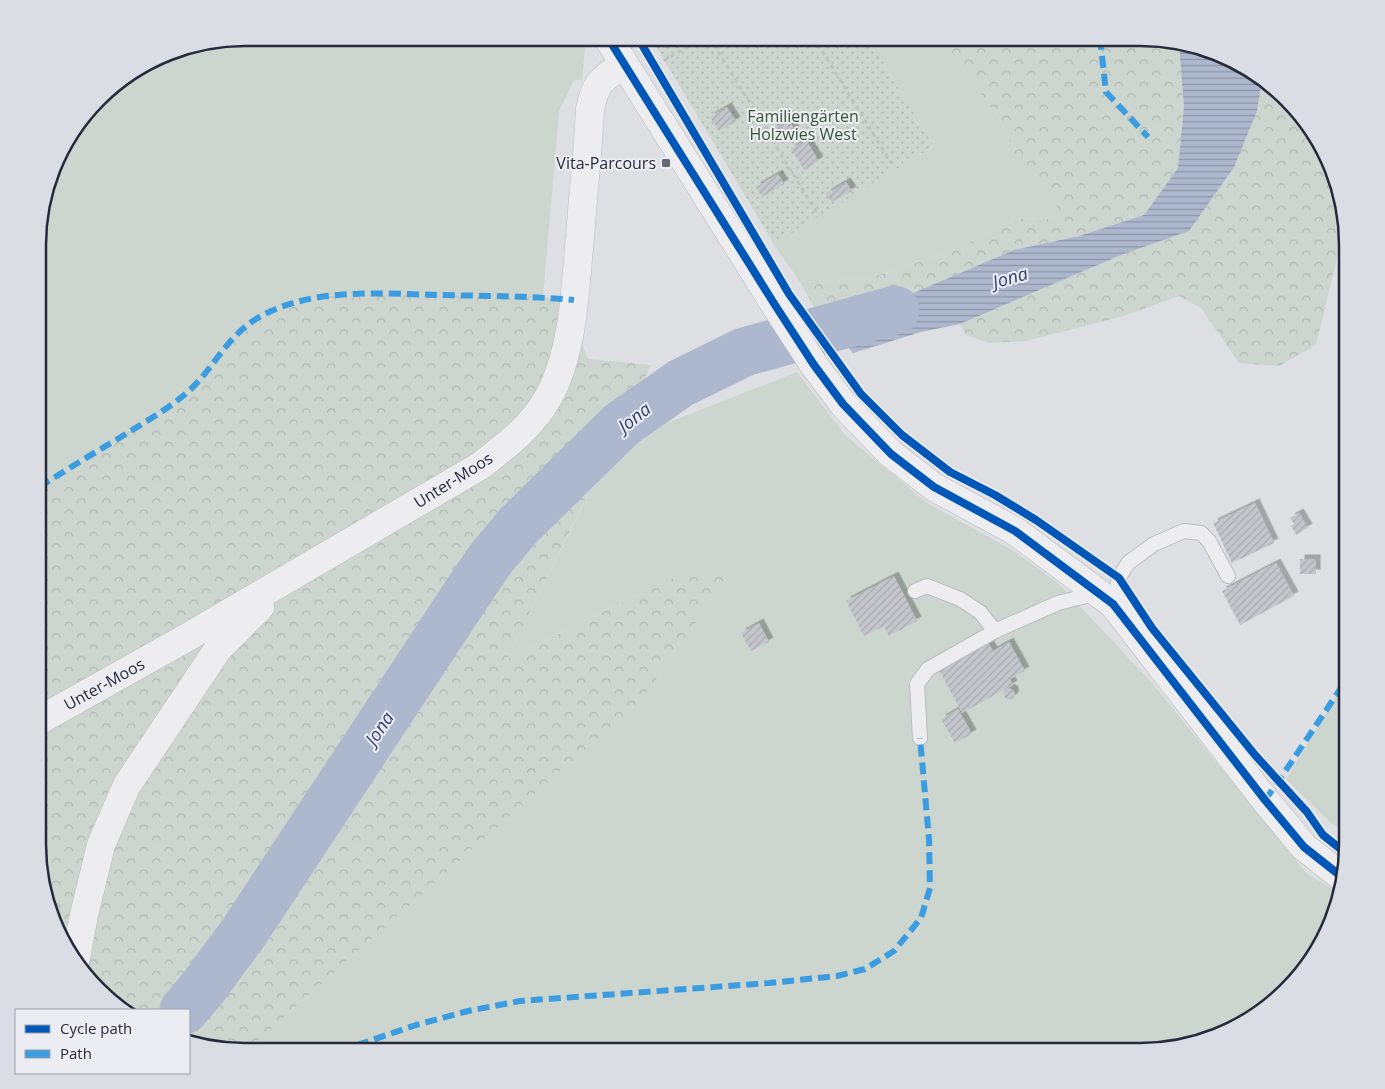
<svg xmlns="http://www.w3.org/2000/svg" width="1385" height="1089" viewBox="0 0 1385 1089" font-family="'Open Sans',sans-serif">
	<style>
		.grass { fill: #cdd6ce }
		.forest { fill: url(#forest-crowns) }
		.garden { fill: url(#garden-dots) }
		.water { fill: url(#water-rules) }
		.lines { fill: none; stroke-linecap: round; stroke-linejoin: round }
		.river { stroke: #adb7cd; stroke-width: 49 }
		.building { fill: url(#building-hatch); filter: url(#shadow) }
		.service-casing { stroke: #bbbcc0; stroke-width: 16 }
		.minor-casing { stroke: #bbbcc0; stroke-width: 29 }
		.tertiary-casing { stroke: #bbbcc0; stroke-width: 29 }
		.path { stroke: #c0c0c5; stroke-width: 3; stroke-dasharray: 4 4; stroke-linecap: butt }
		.service { stroke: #ededf0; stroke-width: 14 }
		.minor { stroke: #ededf0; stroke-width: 28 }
		.tertiary { stroke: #ededf0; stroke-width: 28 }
		.quiet { stroke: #3c9ce2; stroke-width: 6; stroke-dasharray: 12 6; stroke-linecap: butt }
		.cycleway-casing { stroke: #ebedf3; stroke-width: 11 }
		.cycleway { stroke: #0057b8; stroke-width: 8 }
		.poi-dot { fill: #666975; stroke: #ebedf3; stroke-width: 2 }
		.labels { text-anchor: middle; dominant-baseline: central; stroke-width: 4; stroke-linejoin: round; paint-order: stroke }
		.park-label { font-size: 16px; fill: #355534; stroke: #ebedf3 }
		.poi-label { font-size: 16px; fill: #262a3a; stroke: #ebedf3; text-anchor: end }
		.street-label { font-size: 16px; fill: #262a3a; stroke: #ebedf3 }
		.water-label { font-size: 18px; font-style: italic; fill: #33436c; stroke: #ebedf3 }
		.rim { fill: none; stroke: #262a3a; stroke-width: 2.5 }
	</style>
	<defs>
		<pattern id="forest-crowns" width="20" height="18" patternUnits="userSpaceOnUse" patternTransform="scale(1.25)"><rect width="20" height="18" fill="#cdd6ce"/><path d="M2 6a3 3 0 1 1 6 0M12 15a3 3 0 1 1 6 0" fill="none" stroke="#b0b8b2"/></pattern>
		<pattern id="garden-dots" width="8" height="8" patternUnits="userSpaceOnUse" patternTransform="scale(1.25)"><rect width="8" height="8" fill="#cdd6ce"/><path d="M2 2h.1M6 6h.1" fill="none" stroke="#b0b8b2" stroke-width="1.8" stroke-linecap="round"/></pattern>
		<pattern id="water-rules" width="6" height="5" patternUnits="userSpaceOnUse" patternTransform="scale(1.25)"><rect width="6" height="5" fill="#adb7cd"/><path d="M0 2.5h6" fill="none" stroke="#8d95a7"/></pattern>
		<pattern id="building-hatch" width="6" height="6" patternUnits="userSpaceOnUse" patternTransform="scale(1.25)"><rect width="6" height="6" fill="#c5c6cb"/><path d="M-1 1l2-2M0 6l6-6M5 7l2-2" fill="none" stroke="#a9aaaf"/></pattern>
		<filter id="shadow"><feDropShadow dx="4.5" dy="-4.5" stdDeviation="0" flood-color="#0004"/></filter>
	</defs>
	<rect width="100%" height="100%" fill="#dedfe3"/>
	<path class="grass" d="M246 38H578L585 48 582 80H574L559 111 543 297 515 295 364 293 332 295 311 299 292 304 256 319 222 350 199 380 184 396 161 412 39 487V218L65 142 109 89 178 49Z
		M868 38H939L995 112 1008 135 1015 155 1054 196 1058 213 1044 221 1024 218 1003 225 950 252 869 278 800 282 773 243 934 146Z
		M797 372 845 435 927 503 1014 551 1058 583 1153 684 1307 874 1339 892 1332 923 1296 981 1219 1036 1139 1051H246L643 698 726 578 675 577 507 659 613 444Z
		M1347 679V831L1332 824 1286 779Z"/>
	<path class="forest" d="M939 38H1153L1179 44 1184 107 1178 168 1144 215 1079 236 1014 250 911 294 817 312 800 282 869 278 950 252 1003 225 1024 218 1044 221 1058 213 1054 196 1014 155 1008 135 995 112Z
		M1262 80 1277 89 1326 154 1344 229 1316 345 1279 366 1239 363 1201 308 1179 296 1120 317 1026 341 989 343 966 335 960 324 1121 255 1189 231 1257 111Z
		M364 293 515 295 574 300 572 317 588 359 651 365 507 659 675 577H727L643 698 246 1051H232L189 1041V1010H125L108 1000 59 936 38 857 39 487C69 468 100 450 130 431 148 420 168 409 184 395 200 382 209 364 223 349 262 305 309 297 364 293Z"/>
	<path class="garden" d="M651 38H868L934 146 774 244Z"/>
	<path class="water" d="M1179 44 1219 53 1262 80 1257 111 1234 167 1189 231 1121 255 960 324 921 332 853 353 817 312 911 294 1014 250 1079 236 1144 215 1178 168 1184 107Z"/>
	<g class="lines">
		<path class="river" d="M184 1010 202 989 244 932 472 586 492 557 519 525 622 424 681 383 744 352 895 310"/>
	</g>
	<path class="building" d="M657 38H678L679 40 664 48Z
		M727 107 736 121 719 131 710 117Z
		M789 120 795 131 778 140 772 129Z
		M806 140 819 161 804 170 791 149Z
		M778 174 784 184 762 197 756 187Z
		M846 182 852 191 832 202 826 194Z
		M1255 503 1274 543 1232 563 1213 523Z
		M1299 513 1308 528 1296 535 1291 526 1294 524 1290 518Z
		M1300 559H1316V574H1300Z
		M1276 563 1294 596 1240 625 1222 591Z
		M894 576 917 621 889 636 884 626 864 636 846 601Z
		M759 623 769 642 751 651 741 633Z
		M1009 642 1025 671 1010 679 1013 685 962 713 939 670 988 643 993 651Z
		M1003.5 694a5.5 5.5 0 1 1 11 0a5.5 5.5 0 1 1-11 0Z
		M958 709 972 734 955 743 941 719Z"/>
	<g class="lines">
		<defs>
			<path id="service" d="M915 591 927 586 960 599 980 612 995 631
				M1113 604 1119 578 1128 563 1154 544 1184 531 1201 533 1209 541 1228 576
				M920 738 917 684 928 669 995 631 1058 603 1098 593"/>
			<path id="minor" d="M38 721 186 638 480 466C506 446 533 426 549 396 574 350 575 288 580 237 583 194 588 152 590 109 596 81 602 79 624 64
				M76 958 84 915 101 845 127 785 218 649 260 607"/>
			<path id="tertiary" d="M608 38 775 305 814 365 843 404 891 454 934 487 1015 531 1113 604 1265 800 1304 847 1342 877"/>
		</defs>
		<use href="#service" class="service-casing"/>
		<use href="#minor" class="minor-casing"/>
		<use href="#tertiary" class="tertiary-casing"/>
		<path class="path" d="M710 38 817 213
			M814 38 894 167
			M657 65 701 38"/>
		<use href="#service" class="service"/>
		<use href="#minor" class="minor"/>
		<use href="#tertiary" class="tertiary"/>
		<path class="quiet" d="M1100 38 1106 92 1148 137
			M39 487C68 469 97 451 126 434 145 422 166 410 183 396 211 374 224 339 256 319 311 286 380 294 441 295 486 296 530 296 574 300
			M1265 800 1278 782 1347 679
			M340 1051 416 1025 468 1011 520 1001 769 983 837 976 865 969 894 951 921 918 930 888 929 839 920 738"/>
		<defs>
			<path id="cycleway" d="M608 38 775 305 814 365 843 404 891 454 934 487 1015 531 1113 604 1265 800 1304 847 1342 877
				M638 38 789 294 861 394 902 435 950 472 995 495 1036 520 1119 578 1152 628 1255 755 1307 812 1323 835 1347 854"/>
		</defs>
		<use href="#cycleway" class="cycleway-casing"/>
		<use href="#cycleway" class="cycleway"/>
	</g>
	<rect class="poi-dot" x="661" y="158" width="10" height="10" rx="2.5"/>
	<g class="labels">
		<g class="park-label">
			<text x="803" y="116">Familiengärten<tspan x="803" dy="18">Holzwies West</tspan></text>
		</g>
		<g class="poi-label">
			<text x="656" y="163">Vita-Parcours</text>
		</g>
		<g class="street-label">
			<text transform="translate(453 480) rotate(-32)">Unter-Moos</text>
			<text transform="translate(104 684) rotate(-29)">Unter-Moos</text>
		</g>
		<g class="water-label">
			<text transform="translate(1010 277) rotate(-16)">Jona</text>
			<text transform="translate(634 417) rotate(-38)">Jona</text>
			<text transform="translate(379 728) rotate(-56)">Jona</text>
		</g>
	</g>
	<path d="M0 0H1385V1089H0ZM245 46H1140A199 199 0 0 1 1339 245V844A199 199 0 0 1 1140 1043H245A199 199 0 0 1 46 844V245A199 199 0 0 1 245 46Z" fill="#dbdde4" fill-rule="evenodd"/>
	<path class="rim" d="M245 46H1140A199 199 0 0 1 1339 245V844A199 199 0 0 1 1140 1043H245A199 199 0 0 1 46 844V245A199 199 0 0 1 245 46Z"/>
	<rect x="15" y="1009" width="175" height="65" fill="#ebedf3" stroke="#9c9fa9"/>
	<rect x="25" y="1025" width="25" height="8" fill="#0057b8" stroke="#9c9fa9"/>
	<text x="60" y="1034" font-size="15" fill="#262a3a">Cycle path</text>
	<rect x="25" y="1050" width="25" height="8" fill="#3c9ce2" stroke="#9c9fa9"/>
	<text x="60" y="1059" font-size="15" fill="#262a3a">Path</text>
</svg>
